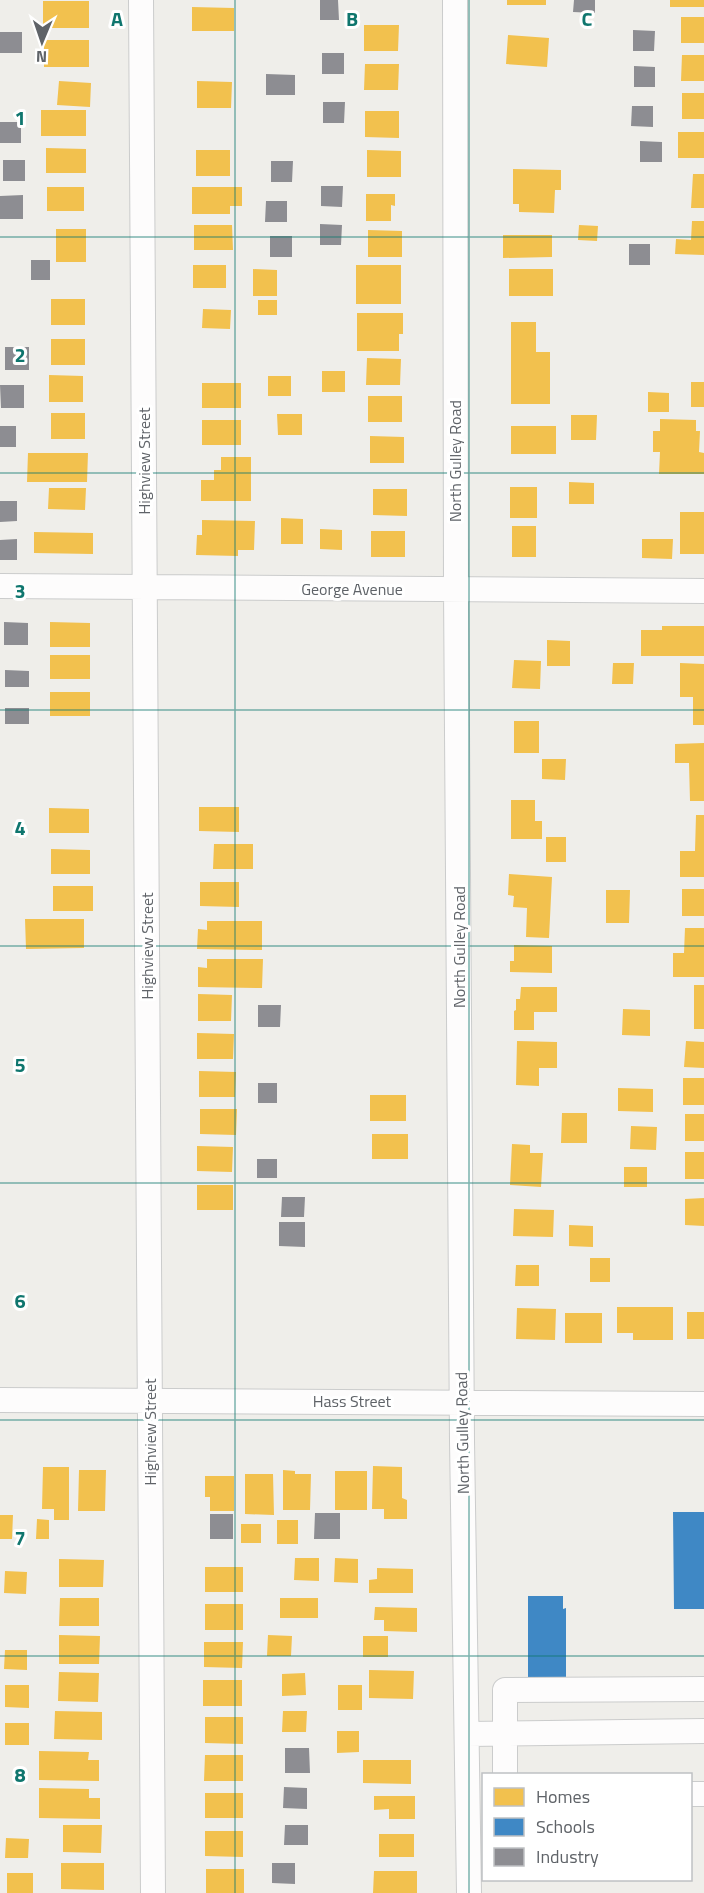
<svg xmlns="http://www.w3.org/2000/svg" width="704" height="1893" viewBox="0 0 704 1893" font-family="'Titillium Web',sans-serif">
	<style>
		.homes { fill: #f2c14e }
		.schools { fill: #3f88c5 }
		.industry { fill: #8d8d92 }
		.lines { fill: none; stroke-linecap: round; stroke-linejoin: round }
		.minor-casing { stroke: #cbcccc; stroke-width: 26 }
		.minor { stroke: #fdfcfc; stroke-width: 24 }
		.grid { fill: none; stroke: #0f766e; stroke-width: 1.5; stroke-opacity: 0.55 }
		.labels { text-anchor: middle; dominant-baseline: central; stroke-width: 6; stroke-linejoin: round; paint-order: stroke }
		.street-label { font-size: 16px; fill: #5f6368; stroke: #fff }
		.grid-label { font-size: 20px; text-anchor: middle; font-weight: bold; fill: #0f766e; stroke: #fff; stroke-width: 6; stroke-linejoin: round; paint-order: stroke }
	</style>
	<rect width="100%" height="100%" fill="#efeeea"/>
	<path class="homes" d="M507 0H546V5H507Z
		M670 0H704V7H670Z
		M43 1H89V28H43Z
		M192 7 234 8V31H192Z
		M681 17H704V43H681Z
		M364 25H399L398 51H364Z
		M508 35 549 38 547 67 506 64Z
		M44 40H89V67H44Z
		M682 55H704V81H681Z
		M365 64H399L398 90H364Z
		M59 81 91 83 90 107 57 105Z
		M197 81 232 82 231 108H197Z
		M682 93H704V119H682Z
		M41 110H86V136H41Z
		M365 111H399V138L365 137Z
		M678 132H704V158H678Z
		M46 148 86 149V173H46Z
		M196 150H230V176H196Z
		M367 150 401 151V177H367Z
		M513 169 561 170V190H555L554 213 519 212V204H513Z
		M693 174H704V208H691Z
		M47 187H84V211H47Z
		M192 187H242V206H230V214H192Z
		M366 194H395V206L391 205V221H366Z
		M692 221H704V255L675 254 676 239 691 240Z
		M194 225H232L233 250H194Z
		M579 225 598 226 597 241 578 240Z
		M56 229H86V262H56Z
		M368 230 402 231V257H368Z
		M503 235H552V257L503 258Z
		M193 265H226V288H193Z
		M356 265H401V304H356Z
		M253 269 277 270V296H253Z
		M509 269H553V296H509Z
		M51 299H85V325H51Z
		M258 300H277V315H258Z
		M203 309 231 310 230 329 202 328Z
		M357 313H403V334H399V351H357Z
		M511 322H536V352H550V404H511Z
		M51 339H85V365H51Z
		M367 358 401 359 400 385H366Z
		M322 371H345V392H322Z
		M49 375 83 376V402H49Z
		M268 376H291V396H268Z
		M691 382H704V407H691Z
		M202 383H241V408H202Z
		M648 392 669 393V412H648Z
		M368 396H402V422H368Z
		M51 413H85V439H51Z
		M277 414H302V435H278Z
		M571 415H597L596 440H571Z
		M660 419 696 420V431H700L699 452 704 453V474H659L660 452H653V431H660Z
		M202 420H241V445H202Z
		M511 426H556V454H511Z
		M370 436 404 437V463H370Z
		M28 453H88L87 482H27Z
		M221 457H251V501H201V480H214V470H221Z
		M569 482 594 483V504H569Z
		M510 487H537V518H510Z
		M49 488H86L85 510 48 509Z
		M373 489H407V516L373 515Z
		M680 512H704V554H680Z
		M281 518 303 519V544H281Z
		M202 520 255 521 254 550H238V556L196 555 197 535H202Z
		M512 526H536V557H512Z
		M320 529 342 530V550L320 549Z
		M371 531H405V557H371Z
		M34 532 93 533V554L34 553Z
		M642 539H673L672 559 642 558Z
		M50 622 90 623V647H50Z
		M662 626H704V656H641V630H662Z
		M547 640 570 641V666H547Z
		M50 655H90V679H50Z
		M514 660 541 661 540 689 512 688Z
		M613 663H634L633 684H612Z
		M680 663 704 664V725H693V697H680Z
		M50 692H90V716H50Z
		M514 721H539V753H514Z
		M704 743V801H690L689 763H675V744Z
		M542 759H566L565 780 542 779Z
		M511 800H535V821H542V839H511Z
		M199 807H239V832L199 831Z
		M49 808 89 809V833H49Z
		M696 815H704V877H680V851H695Z
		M546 837H566V862H546Z
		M214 844H253V869H213Z
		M51 849 90 850V874H51Z
		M509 874 552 877 549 938 526 937 527 908 513 907 514 896 508 895Z
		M200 882H239V907L200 906Z
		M53 886H93V911H53Z
		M682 889H704V916H682Z
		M606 890H630L629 923H606Z
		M25 919H84V948L26 949Z
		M207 921H262V950L197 949 198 929 207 930Z
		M685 928H704V977H673V953H684Z
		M514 945 552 946V973L510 972V961H514Z
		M207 959H263L262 988 198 987V967L207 968Z
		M694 985H704V1029H694Z
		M521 987H557V1012H534V1030H514V1011L516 1010V999H520Z
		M198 994 232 995 231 1021H198Z
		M623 1009 650 1010V1036L622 1035Z
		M197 1033 234 1034 233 1059H197Z
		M517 1041 557 1042V1068H539V1086L516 1085Z
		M686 1041 704 1042V1068L684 1067Z
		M199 1071 236 1072 235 1097H199Z
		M683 1078H704V1105H683Z
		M618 1088 653 1089V1112L618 1111Z
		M370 1095H406V1121H370Z
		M200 1109H237L236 1135 200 1134Z
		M562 1113H587V1143H561Z
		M685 1114H704V1141H685Z
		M631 1126 657 1127 656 1150 630 1149Z
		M372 1134H408V1159H372Z
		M512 1144 530 1145V1153H543L541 1187 510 1185Z
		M197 1146 233 1147 232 1172 197 1171Z
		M685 1152H704V1179H685Z
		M624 1167H647V1187H624Z
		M197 1185H233V1210H197Z
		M704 1198V1226L685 1225V1199Z
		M514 1209 554 1210 553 1237 513 1236Z
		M569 1225 593 1226V1247L569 1246Z
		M590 1258H610V1282H590Z
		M516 1265H539V1286H515Z
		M617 1307H673V1340H633V1333H617Z
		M517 1308 556 1309 555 1340 516 1339Z
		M687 1312H704V1339H687Z
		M565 1313H602V1343H565Z
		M373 1466 402 1467V1498L407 1500V1519H384V1509H372Z
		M43 1467H69V1520H54V1509H42Z
		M79 1470H106L105 1511H78Z
		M283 1470 295 1471V1474H311L310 1510H283Z
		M335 1471H367V1510H335Z
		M245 1474H273L274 1515 245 1514Z
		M205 1476H234V1511H210V1497H205Z
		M0 1515H13L12 1539H0Z
		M37 1519 49 1520V1539H36Z
		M277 1520H298V1544H277Z
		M241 1524H261V1543H241Z
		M295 1558H319V1581L294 1580Z
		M335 1558 358 1559V1583L334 1582Z
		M59 1559 104 1560 103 1587H59Z
		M205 1567H243V1592H205Z
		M377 1568 413 1569V1593H369V1580L377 1579Z
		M5 1571 27 1572 26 1594 4 1593Z
		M60 1598H99V1626H59Z
		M280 1598H318V1618H280Z
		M205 1604H243V1630H205Z
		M375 1607 417 1608V1632L384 1631V1620H374Z
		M59 1635 100 1636 99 1664H59Z
		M268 1635 292 1636 291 1656H267Z
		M363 1636H388V1657H363Z
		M204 1642H243L242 1668 204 1667Z
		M5 1650H27V1670L4 1669Z
		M369 1670 414 1671 413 1699 369 1698Z
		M59 1672 99 1673 98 1702 58 1701Z
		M305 1673 306 1695 282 1696V1674Z
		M203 1680H242V1706H203Z
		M5 1685H29V1708L5 1707Z
		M338 1685H362V1710H338Z
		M55 1711 102 1712V1740L54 1739Z
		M283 1711H307L306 1732H282Z
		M205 1717H243V1744L205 1743Z
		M5 1723H29V1745H5Z
		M337 1731H359V1752L337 1753Z
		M39 1751 89 1752 88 1760H99V1781L39 1780Z
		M205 1755H243V1781H204Z
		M363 1760H411V1784L363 1783Z
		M39 1788 89 1789V1798H100V1819L39 1818Z
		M205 1793H243V1818H205Z
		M374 1796H415V1819H389V1809L374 1810Z
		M63 1825H102L101 1853 63 1852Z
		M205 1831H243V1857L205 1856Z
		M379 1834H414V1857H379Z
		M6 1838 29 1839 28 1858H5Z
		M61 1863H104V1890L61 1889Z
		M206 1869H244V1893H206Z
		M374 1871H417V1893H373Z
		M7 1873H33V1893H7Z"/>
	<path class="schools" d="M673 1512H704V1609H674Z
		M528 1596H563V1609L566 1608V1682H528Z"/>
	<path class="industry" d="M320 0H338L339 20H320Z
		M574 0H595V13L573 12Z
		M633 30 655 31 654 51H633Z
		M0 32H22V53H0Z
		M322 53H344V74H322Z
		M634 66 655 67V87H634Z
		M266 74 295 75V95H266Z
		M323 102H345L344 123H323Z
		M632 106H653V127L631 126Z
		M0 122H21V143H0Z
		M640 141 662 142V162H640Z
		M3 160H25V181H3Z
		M271 161H293L292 182H271Z
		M321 186H343L342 207 321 206Z
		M23 195V219H0V196Z
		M266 201H287V222H265Z
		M320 224 342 225 341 245H320Z
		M270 236H292V257H270Z
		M629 244H650V265H629Z
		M31 260H50V280H31Z
		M5 347H29V370H5Z
		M0 385H24V408H1Z
		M0 426H16V447H0Z
		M0 501H17V521L0 522Z
		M17 539V560H0V540Z
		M4 622 28 623V645H4Z
		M5 670 29 671V687H5Z
		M5 708H29V724H5Z
		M258 1005H281L280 1027H258Z
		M258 1083H277V1103H258Z
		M257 1159H277V1178H257Z
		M282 1197H305L304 1217H281Z
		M279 1222H305V1247L279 1246Z
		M315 1513H340V1539H314Z
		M210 1514H233V1539H210Z
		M285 1748H309L310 1773H285Z
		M284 1787 307 1788V1809L283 1808Z
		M285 1825H308V1845H284Z
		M272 1863H295V1884L272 1883Z"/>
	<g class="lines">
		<defs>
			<path id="minor" d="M141 0 153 1893
				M455 0 456 590 462 1441 469 1893
				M0 586 704 591
				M0 1400 704 1404
				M468 1734 704 1731
				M505 1774V1690L704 1689
				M690 1794H704"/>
		</defs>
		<use href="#minor" class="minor-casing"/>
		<use href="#minor" class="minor"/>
	</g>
	<path class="grid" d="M235 0V1893M469 0V1893M0 237H704M0 473H704M0 710H704M0 946H704M0 1183H704M0 1420H704M0 1656H704"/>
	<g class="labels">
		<g class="street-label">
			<text transform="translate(144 461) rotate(-90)">Highview Street</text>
			<text transform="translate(455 461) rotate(-90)">North Gulley Road</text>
			<text x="352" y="589">George Avenue</text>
			<text transform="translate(147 946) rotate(-90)">Highview Street</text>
			<text transform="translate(459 947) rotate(-90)">North Gulley Road</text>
			<text x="352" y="1401">Hass Street</text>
			<text transform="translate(150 1432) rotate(-90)">Highview Street</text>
			<text transform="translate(462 1433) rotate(-91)">North Gulley Road</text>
		</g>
	</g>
	<g class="grid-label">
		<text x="117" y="26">A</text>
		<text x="352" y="26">B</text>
		<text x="587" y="26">C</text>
		<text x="20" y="125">1</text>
		<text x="20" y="362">2</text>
		<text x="20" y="598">3</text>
		<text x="20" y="835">4</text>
		<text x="20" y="1072">5</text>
		<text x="20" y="1308">6</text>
		<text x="20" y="1545">7</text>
		<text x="20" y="1782">8</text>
	</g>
	<rect x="482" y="1773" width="210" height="108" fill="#ffffff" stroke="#bfc1c3" stroke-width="1.5"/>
	<rect x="494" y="1788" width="30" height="18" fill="#f2c14e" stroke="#bfc1c3" stroke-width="1.5"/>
	<text x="536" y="1803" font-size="18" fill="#5f6368">Homes</text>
	<rect x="494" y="1818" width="30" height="18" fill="#3f88c5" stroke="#bfc1c3" stroke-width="1.5"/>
	<text x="536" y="1833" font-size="18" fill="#5f6368">Schools</text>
	<rect x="494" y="1848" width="30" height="18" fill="#8d8d92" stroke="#bfc1c3" stroke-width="1.5"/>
	<text x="536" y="1863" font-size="18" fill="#5f6368">Industry</text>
	<g transform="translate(42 42) rotate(182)" stroke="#ffffff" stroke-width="4.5" paint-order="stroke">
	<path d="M0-4.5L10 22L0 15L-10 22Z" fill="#5f6368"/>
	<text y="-9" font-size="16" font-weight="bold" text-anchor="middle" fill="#5f6368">N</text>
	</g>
</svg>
